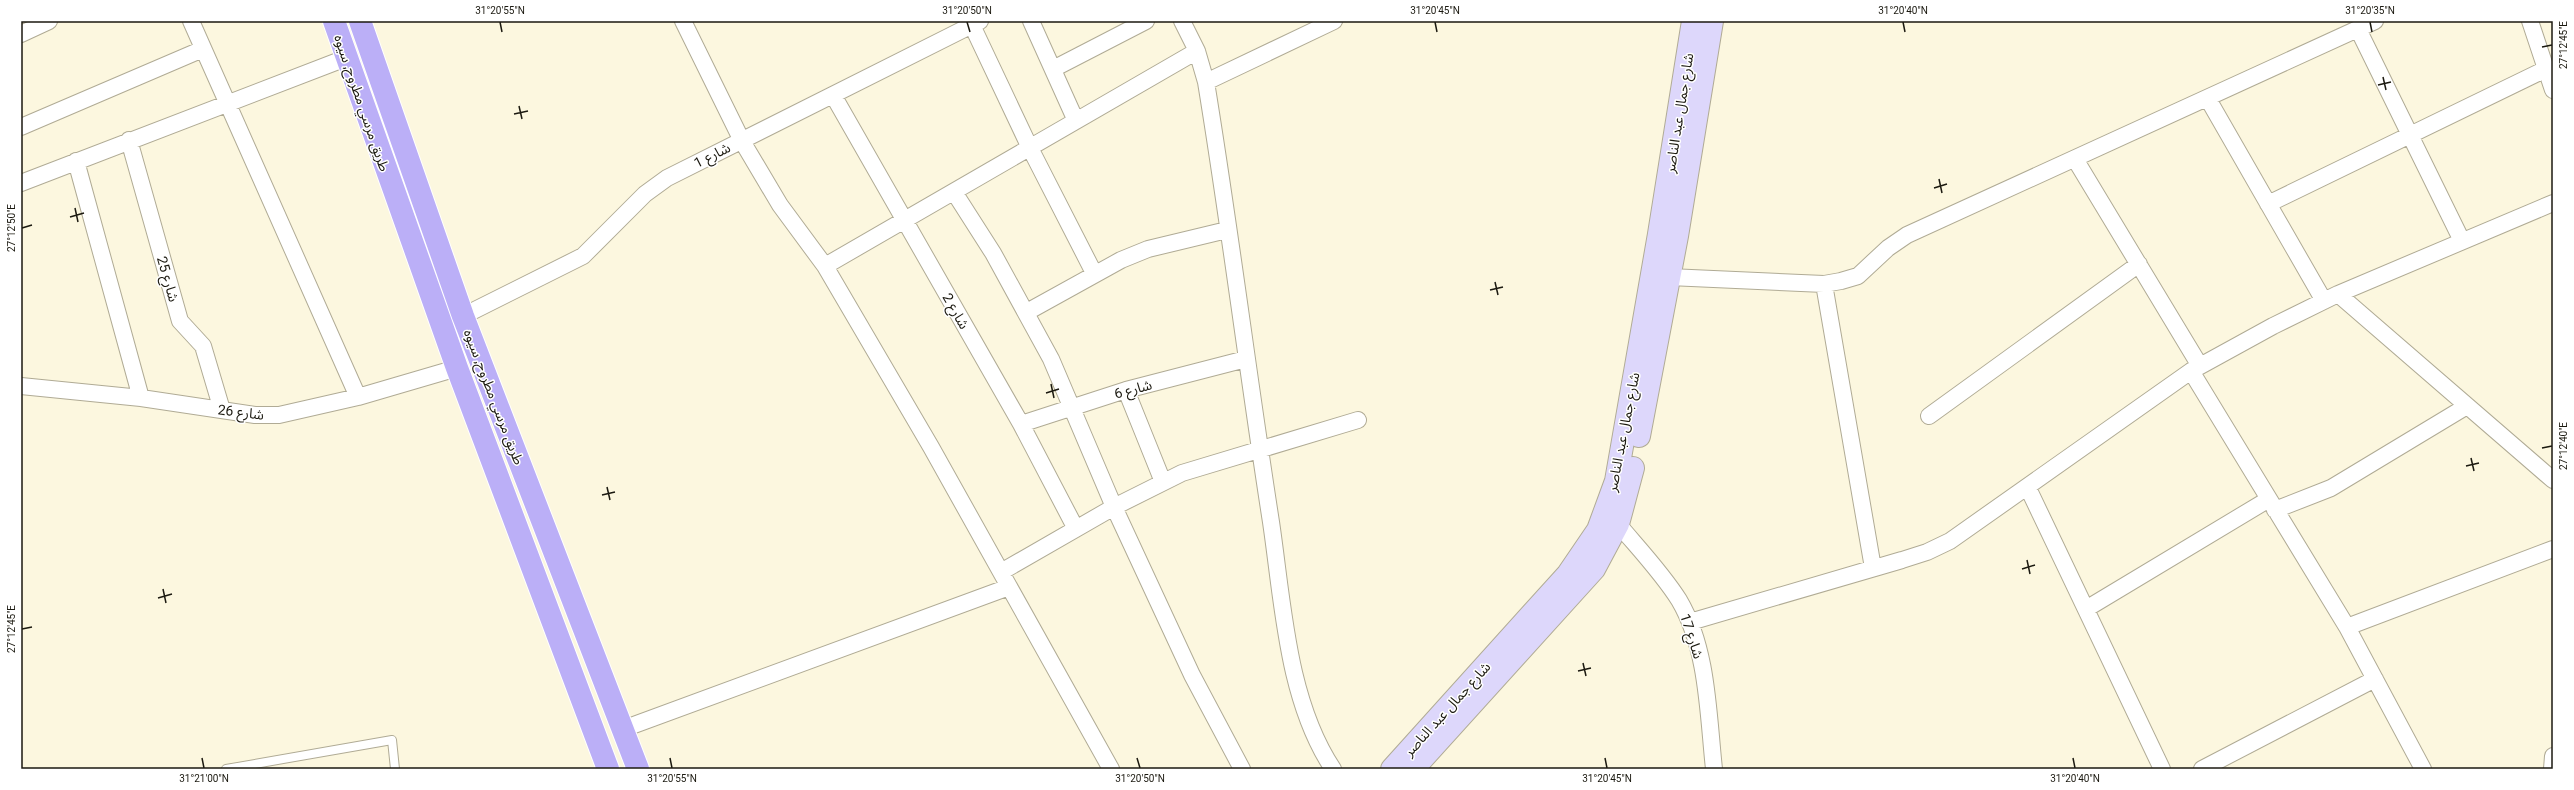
<svg xmlns="http://www.w3.org/2000/svg" width="2574" height="790" viewBox="0 0 2574 790" font-family="Roboto,'Noto Sans Arabic',sans-serif">
	<style>
		.lines { fill: none; stroke-linecap: round; stroke-linejoin: round }
		.lane-casing { stroke: #b0ab95; stroke-width: 10 }
		.street-casing { stroke: #b0ab95; stroke-width: 18 }
		.secondary-casing { stroke: #b0ab95; stroke-width: 24 }
		.primary-casing { stroke: #fff; stroke-width: 24 }
		.lane { stroke: #fff; stroke-width: 8 }
		.street { stroke: #fff; stroke-width: 16 }
		.secondary { stroke: #ddd7fb; stroke-width: 22 }
		.primary { stroke: #bbaff7; stroke-width: 22 }
		.ticks { fill: none; stroke: #1b1910; stroke-width: 1.5 }
		.labels { text-anchor: middle; dominant-baseline: central; stroke-width: 3; stroke-linejoin: round; paint-order: stroke }
		.street-label { font-size: 14px; fill: #1b1910; stroke: #fff }
		.neatline { fill: none; stroke: #1b1910; stroke-width: 1.5 }
		.ticks-label { font-size: 10px; text-anchor: middle; fill: #1b1910 }
	</style>
	<rect width="100%" height="100%" fill="#fcf7df"/>
	<g class="lines">
		<defs>
			<path id="lane" d="M226 769 392 740 395 769"/>
			<path id="street" d="M191 21 358 397
				M683 21 742 141 780 205 825 266 931 447 1111 769
				M970 21 1030 148 1094 273
				M1031 21 1076 121
				M1182 21 1197 51 1206 82C1230 228 1248 375 1271 522 1283 603 1287 700 1333 769
				M2530 21 2553 90
				M2358 29 2462 241
				M21 34 49 21
				M1053 69 1146 21
				M1206 82 1334 21
				M833 95 1021 424 1076 529
				M2208 99 2324 301
				M21 127 203 49
				M129 140 180 321 203 346 222 410
				M2075 159 2200 366
				M76 161 141 398
				M21 183 346 58
				M954 192 993 253 1051 359 1114 507 1192 675 1242 769
				M2268 204 2546 69
				M825 266 1197 51
				M1669 277 1824 284 1841 281 1858 276 1888 248 1907 235 2375 21
				M1824 284 1873 568
				M2338 294 2553 480
				M1027 312 1121 260 1148 249 1227 230
				M463 316 583 256 645 194 667 178 980 21
				M2191 371 2347 627 2423 769
				M21 386 141 398 255 415H279L358 397 457 368
				M1126 390 1163 482
				M1929 416 2139 264
				M1021 424 1126 390 1246 359
				M2028 488 2162 769
				M2275 510 2331 488 2467 406
				M1618 524C1639 549 1662 573 1679 600 1708 649 1708 714 1714 769
				M1001 572 1114 507 1182 473 1358 420
				M2086 609 2269 499
				M1690 622 1902 560 1927 552 1950 541 2191 371 2273 326 2338 294 2553 203
				M2347 627 2553 549
				M623 729 1009 587
				M2202 769 2375 679
				M2552 769 2553 756"/>
			<path id="secondary" d="M1639 436 1677 236 1712 21
				M1392 769 1568 574 1598 530 1616 481 1659 234 1693 21
				M1413 769 1594 569 1618 524 1633 468"/>
			<path id="primary" d="M334 21 457 368 608 769
				M360 21 463 316 638 769"/>
		</defs>
		<use href="#lane" class="lane-casing"/>
		<use href="#street" class="street-casing"/>
		<use href="#secondary" class="secondary-casing"/>
		<use href="#primary" class="primary-casing"/>
		<use href="#lane" class="lane"/>
		<use href="#street" class="street"/>
		<use href="#secondary" class="secondary"/>
		<use href="#primary" class="primary"/>
	</g>
	<path class="ticks" d="M500 22 502 32M967 22 970 32M1435 22 1437 32M1903 22 1905 32M2370 22 2372 32M2542 47 2552 45M2383 77 2386 90M2378 85 2391 82M519 106 522 119M514 114 528 111M1939 179 1942 193M1934 188 1947 184M75 208 78 222M70 217 84 213M22 228 32 225M1495 282 1498 295M1490 290 1503 287M1051 384 1054 398M1046 393 1059 389M2542 448 2552 446M2471 458 2474 471M2466 466 2479 463M607 487 610 500M602 495 615 492M2027 560 2030 574M2022 569 2035 565M163 589 166 603M158 598 172 594M22 629 32 627M1583 663 1586 676M1578 671 1591 668M202 758 204 768M670 758 672 768M1137 758 1140 768M1605 758 1607 768M2073 758 2075 768"/>
	<g class="labels">
		<g class="street-label">
			<text transform="translate(362 103) rotate(71)">طريق مرسي مطروح, سيوه</text>
			<text transform="translate(1679 113) rotate(-81)">شارع جمال عبد الناصر</text>
			<text transform="translate(712 155) rotate(-27)">شارع 1</text>
			<text transform="translate(168 279) rotate(74)">شارع 25</text>
			<text transform="translate(956 311) rotate(60)">شارع 2</text>
			<text transform="translate(1133 389) rotate(-15)">شارع 6</text>
			<text transform="translate(494 397) rotate(69)">طريق مرسي مطروح, سيوه</text>
			<text transform="translate(241 412) rotate(7)">شارع 26</text>
			<text transform="translate(1623 432) rotate(-79)">شارع جمال عبد الناصر</text>
			<text transform="translate(1692 636) rotate(72)">شارع 17</text>
			<text transform="translate(1447 709) rotate(-48)">شارع جمال عبد الناصر</text>
		</g>
	</g>
	<rect width="2574" height="790" fill="none" stroke="#ffffff" stroke-width="44"/>
	<rect x="22" y="22" width="2530" height="746" class="neatline"/>
	<g class="ticks-label">
		<text x="500" y="14">31°20'55"N</text>
		<text x="967" y="14">31°20'50"N</text>
		<text x="1435" y="14">31°20'45"N</text>
		<text x="1903" y="14">31°20'40"N</text>
		<text x="2370" y="14">31°20'35"N</text>
		<text transform="translate(2563 45) rotate(-90)" y="4">27°12'45"E</text>
		<text transform="translate(11 228) rotate(-90)" y="4">27°12'50"E</text>
		<text transform="translate(2563 446) rotate(-90)" y="4">27°12'40"E</text>
		<text transform="translate(11 629) rotate(-90)" y="4">27°12'45"E</text>
		<text x="204" y="782">31°21'00"N</text>
		<text x="672" y="782">31°20'55"N</text>
		<text x="1140" y="782">31°20'50"N</text>
		<text x="1607" y="782">31°20'45"N</text>
		<text x="2075" y="782">31°20'40"N</text>
	</g>
</svg>
